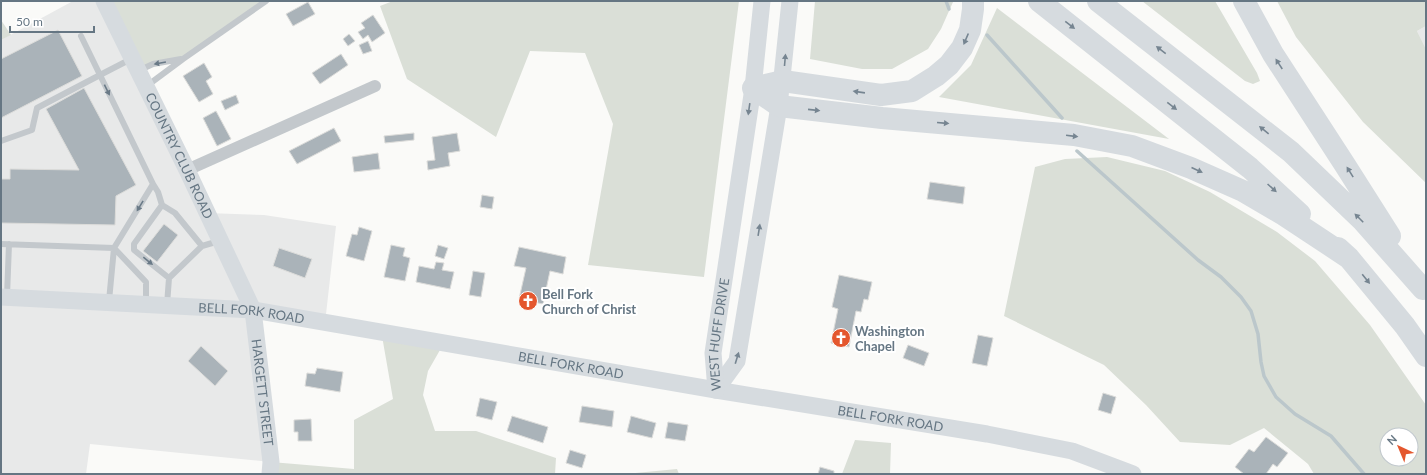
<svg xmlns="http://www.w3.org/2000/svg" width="1427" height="475" viewBox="0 0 1427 475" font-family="Lato,sans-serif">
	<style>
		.built { fill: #e8e9e9 }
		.green { fill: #dadfd7; fill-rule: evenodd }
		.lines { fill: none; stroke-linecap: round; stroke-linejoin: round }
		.stream { stroke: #bbc7cb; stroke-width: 3.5 }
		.building { fill: #aab3b9; stroke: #dcdcda }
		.lane { stroke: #c3c8cc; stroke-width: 6 }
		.street { stroke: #c3c8cc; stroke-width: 12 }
		.secondary { stroke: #d6dbdf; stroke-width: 17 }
		.highway { stroke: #d6dbdf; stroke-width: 22 }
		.oneway { fill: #768591 }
		.oneway2 { fill: #6a7a87 }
		.labels { text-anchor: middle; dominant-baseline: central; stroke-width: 4; stroke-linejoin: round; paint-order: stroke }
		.street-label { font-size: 13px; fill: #657683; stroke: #fff }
		.poi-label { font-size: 13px; font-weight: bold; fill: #657683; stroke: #fff; text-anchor: start }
	</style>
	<rect width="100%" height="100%" fill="#fafaf8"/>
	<path class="built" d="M73 1H104L207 213 264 215 336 226 325 323 253 310 271 462 90 444 86 474H1V40Z
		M1426 26V49L1417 31Z"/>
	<path class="green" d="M104 1H266L183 59 139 70Z
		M393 1H739L704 277 588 265 613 124 585 53 530 51 496 137 407 79 380 6Z
		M815 1H953V2L941 29 928 49 892 69H862L810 59Z
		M1142 1H1215L1257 73 1260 81 1253 84 1245 81Z
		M1277 1H1426V26L1417 31 1426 49V183L1363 122 1296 37Z
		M997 8 1169 139 939 97 971 65Z
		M1 20 11 35 1 40Z
		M1107 157 1165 171 1210 192 1277 232 1315 261 1370 325 1426 405V474H1314L1308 464 1264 428 1230 445 1180 442 1146 405 1104 365 1004 316 1035 167 1065 159ZM1387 435H1411V459H1387Z
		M382 336 444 343 428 371 423 395 435 431H476L556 458 555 474H270L271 462 354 469V420L393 399Z
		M855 440 891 443 890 474H842Z
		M677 469 679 474H625Z"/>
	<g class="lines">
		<path class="stream" d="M946 1 949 9
			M987 35 1062 118
			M1077 151 1198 260 1221 277 1241 297 1251 311 1258 334 1261 362 1264 376 1276 397 1295 414 1331 436 1364 474"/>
	</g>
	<path class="building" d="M308 2 315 14 293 26 286 14Z
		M373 15 385 33 372 42 368 35 363 39 358 32 365 28 361 23Z
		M58 30 82 76 1 118V59Z
		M349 34 355 41 348 46 343 39Z
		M368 41 372 51 363 54 359 45Z
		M341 54 348 65 320 84 312 73Z
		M204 63 212 77 206 81 213 94 199 102 183 76Z
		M84 88 136 185 116 196 115 225 1 223V179H10V169L79 170 46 109Z
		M236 95 239 103 225 110 221 101Z
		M216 111 231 139 217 146 203 118Z
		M334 128 341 141 297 164 289 151Z
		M414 133V140L385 143 384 136Z
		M457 133 460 151 448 153 450 166 428 170 427 161 435 160 432 137Z
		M378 153 380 169 354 172 352 157Z
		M930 182 965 187 963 204 927 199Z
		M482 195 494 197 492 209 480 207Z
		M164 224 178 235 157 262 143 251Z
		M359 227 372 231 364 261 346 256 352 234 357 235Z
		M391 245 405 248 403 256 410 258 405 281 384 277Z
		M438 245 448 248 444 259 435 256Z
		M519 247 566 257 563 274 550 271 543 304 519 299 526 268 514 266Z
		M279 248 312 259 305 278 273 266Z
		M436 262 444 263 442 270 454 272 450 289 416 282 419 266 434 269Z
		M473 271 485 273 481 297 469 295Z
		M839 275 872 282 868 300 864 299 861 312 856 311 849 347 831 343 838 309 832 307Z
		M978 335 993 338 987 366 972 363Z
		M908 345 929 353 924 366 903 358Z
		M201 346 228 371 215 386 188 361Z
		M317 368 343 372 340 392 305 386 307 373 315 374Z
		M1103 393 1116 397 1111 414 1098 410Z
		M480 398 497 402 492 420 476 416Z
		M582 406 614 411 612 427 579 422Z
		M512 416 548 427 543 443 507 431Z
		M631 416 656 423 652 438 627 432Z
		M311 419 312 441H298V432H294V420Z
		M668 422 688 425 685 441 665 438Z
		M1266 437 1288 453 1277 467 1273 464 1266 474H1244L1235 467 1249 449 1254 452Z
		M570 450 586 455 582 468 566 463Z
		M820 467 834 471V474H818Z"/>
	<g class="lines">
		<path class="lane" d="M131 59 100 75 153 184 114 248 146 282V303
			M140 70 153 64 181 59
			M148 85 183 59 266 1
			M1 141 32 130 37 108 100 75 81 36
			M153 184 158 192 162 205
			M1 244 114 248 109 301
			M169 278 134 250V244L162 205 175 213 202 246 219 241
			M7 296 9 244
			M167 305 169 278 202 246"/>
		<path class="street" d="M187 170 375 86"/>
		<g class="secondary">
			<path id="s1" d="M104 1 187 170 253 310 271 462 270 474"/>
			<path id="s2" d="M1 297 253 310 716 390 987 434 1072 451 1133 474"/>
			<path d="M716 390 737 361 779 106 790 1"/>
			<path id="s3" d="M716 390 713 353 753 88 762 1"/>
		</g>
		<path class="highway" d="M1039 1 1250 168 1300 214
			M1098 1 1291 152 1362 220 1423 289
			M1244 1 1273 54 1345 165 1390 236
			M753 88 779 106 882 118 1074 135 1132 146 1191 168 1243 191 1284 215 1349 258
			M753 88 783 81 881 95 912 91 936 76 949 65 962 48 970 30 973 9V1
			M1338 248 1349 258 1405 326 1426 356"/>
	</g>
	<defs><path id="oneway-solid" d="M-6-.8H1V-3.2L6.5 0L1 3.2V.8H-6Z"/></defs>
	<g class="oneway">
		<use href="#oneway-solid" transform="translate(1070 25) rotate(38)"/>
		<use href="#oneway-solid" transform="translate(966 39) rotate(113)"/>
		<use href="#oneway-solid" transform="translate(1161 50) rotate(-142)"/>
		<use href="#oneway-solid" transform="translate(785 60) rotate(-85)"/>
		<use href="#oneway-solid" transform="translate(1279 64) rotate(-123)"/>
		<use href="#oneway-solid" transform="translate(859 92) rotate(-172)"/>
		<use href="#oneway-solid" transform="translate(1172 106) rotate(38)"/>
		<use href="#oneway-solid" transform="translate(749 109) rotate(98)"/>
		<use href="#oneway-solid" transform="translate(814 110) rotate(6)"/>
		<use href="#oneway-solid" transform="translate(943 123) rotate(5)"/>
		<use href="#oneway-solid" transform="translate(1264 130) rotate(-141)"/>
		<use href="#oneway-solid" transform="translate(1072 136) rotate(7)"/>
		<use href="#oneway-solid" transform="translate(1197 170) rotate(24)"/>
		<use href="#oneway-solid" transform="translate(1350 172) rotate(-122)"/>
		<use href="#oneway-solid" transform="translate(1272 188) rotate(42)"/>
		<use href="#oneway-solid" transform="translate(1359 218) rotate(-135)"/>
		<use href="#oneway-solid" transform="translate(759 230) rotate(-81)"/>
		<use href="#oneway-solid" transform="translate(1366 279) rotate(51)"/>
		<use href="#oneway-solid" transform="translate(737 358) rotate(-73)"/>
	</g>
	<g class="oneway2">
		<use href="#oneway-solid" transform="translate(160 63) rotate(170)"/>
		<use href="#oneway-solid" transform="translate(107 90) rotate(64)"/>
		<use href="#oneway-solid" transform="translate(140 206) rotate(121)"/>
		<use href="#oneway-solid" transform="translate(148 261) rotate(39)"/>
	</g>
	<defs>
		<symbol id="church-disc" viewBox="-11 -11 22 22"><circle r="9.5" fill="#e4572e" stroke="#fff"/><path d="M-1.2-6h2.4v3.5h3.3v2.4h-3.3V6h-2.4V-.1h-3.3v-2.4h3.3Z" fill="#fff"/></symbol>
	</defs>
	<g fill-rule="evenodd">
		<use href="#church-disc" x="517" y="290" width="22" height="22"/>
		<use href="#church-disc" x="830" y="327" width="22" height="22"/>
	</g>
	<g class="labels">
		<g class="street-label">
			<text stroke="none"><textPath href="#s1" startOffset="172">COUNTRY CLUB ROAD</textPath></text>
			<text stroke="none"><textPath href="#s2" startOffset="251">BELL FORK ROAD</textPath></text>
			<text stroke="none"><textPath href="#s3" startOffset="56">WEST HUFF DRIVE</textPath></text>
			<text stroke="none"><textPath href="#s2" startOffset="575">BELL FORK ROAD</textPath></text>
			<text stroke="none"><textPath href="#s1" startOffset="426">HARGETT STREET</textPath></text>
			<text stroke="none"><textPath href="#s2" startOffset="899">BELL FORK ROAD</textPath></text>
		</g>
		<g class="poi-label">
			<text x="542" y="294">Bell Fork<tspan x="542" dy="15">Church of Christ</tspan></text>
			<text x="855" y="331">Washington<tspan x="855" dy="15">Chapel</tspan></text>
		</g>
	</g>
	<rect width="1427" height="475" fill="none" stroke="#657683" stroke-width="4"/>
	<g transform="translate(1399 447) rotate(316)"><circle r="19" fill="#ffffff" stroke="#c1c8cd"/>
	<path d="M0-3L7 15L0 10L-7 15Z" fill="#e4572e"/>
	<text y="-6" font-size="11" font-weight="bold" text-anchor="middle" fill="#657683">N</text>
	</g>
	<path d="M10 26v6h84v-6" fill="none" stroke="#657683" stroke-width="2"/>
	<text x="16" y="26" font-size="12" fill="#657683" stroke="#ffffff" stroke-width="3" paint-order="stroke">50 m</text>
</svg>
